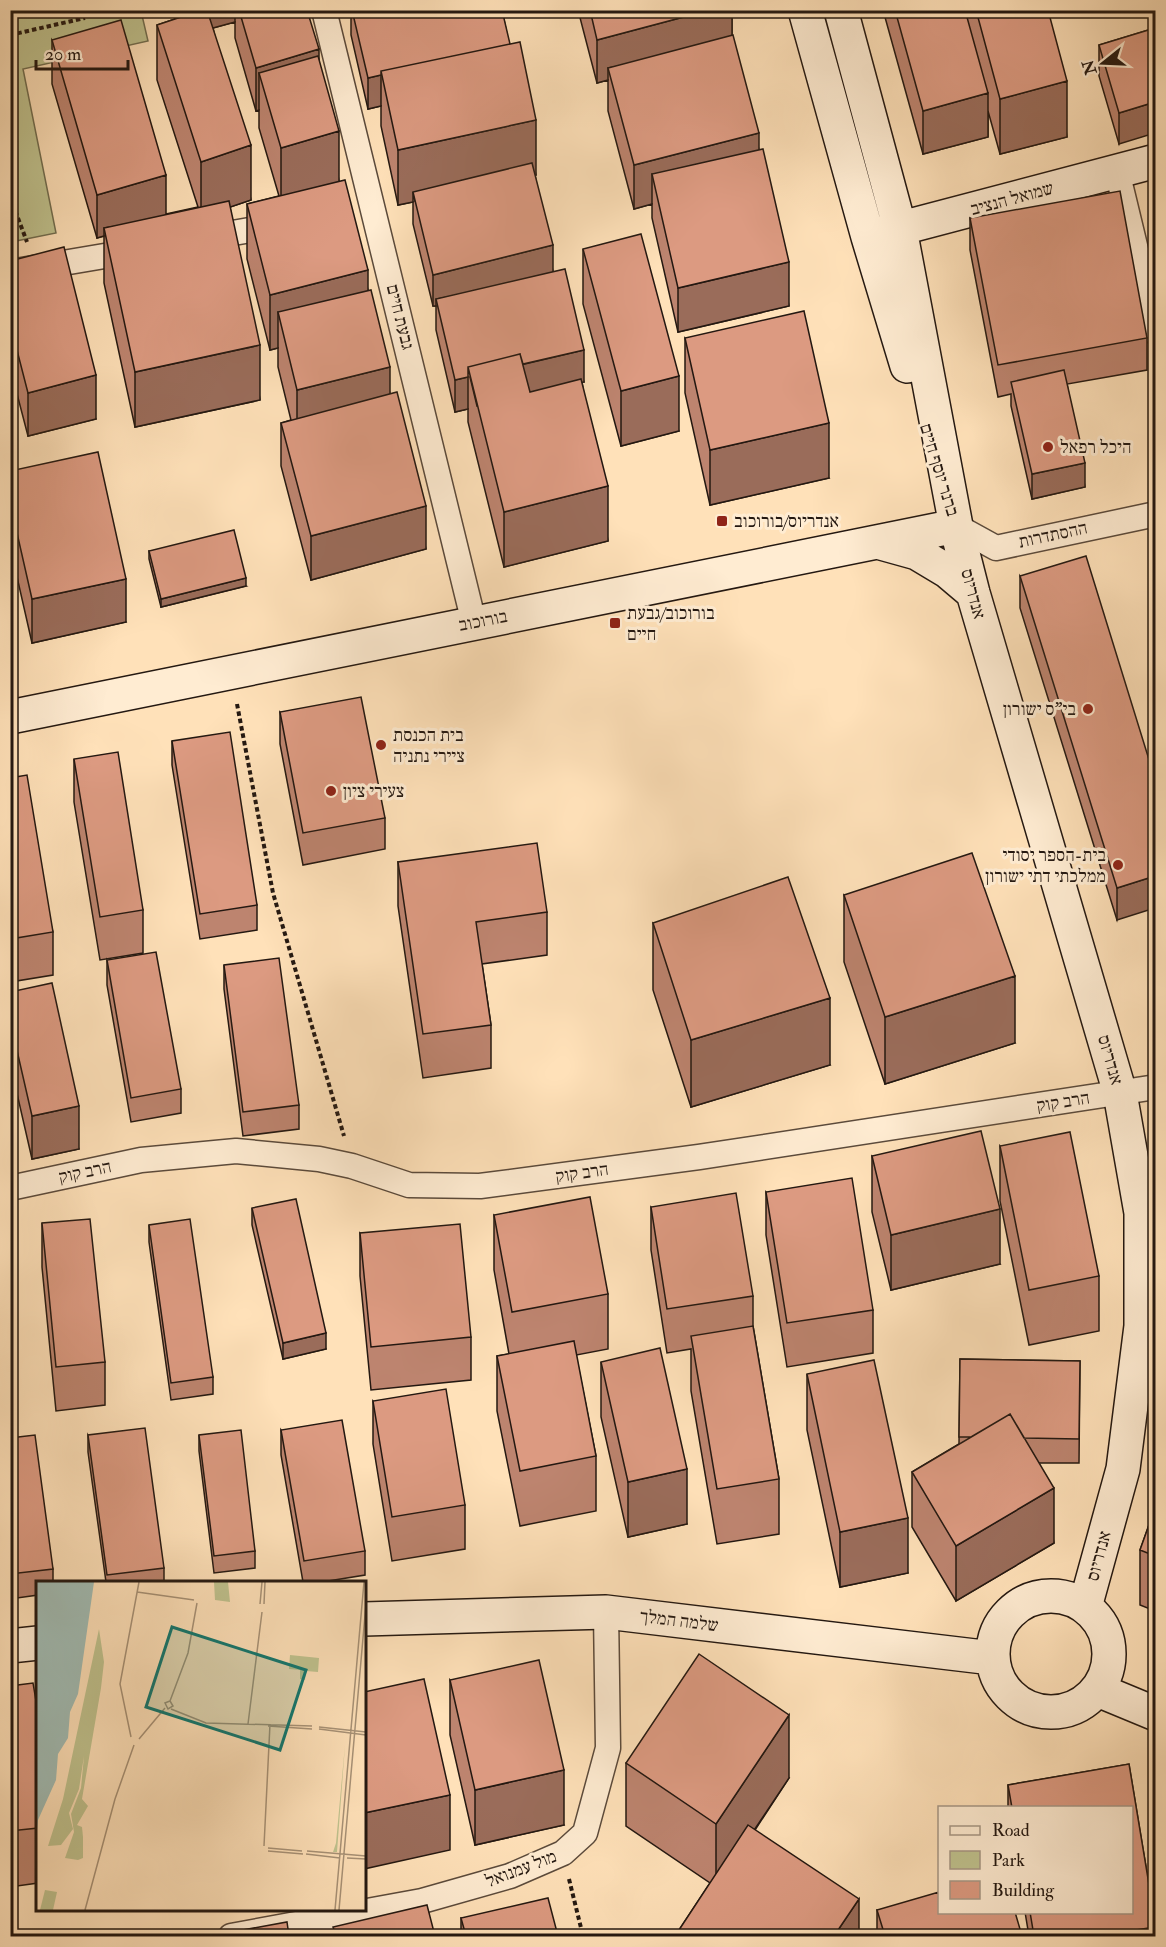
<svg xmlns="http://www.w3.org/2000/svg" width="1166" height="1947" viewBox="0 0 1166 1947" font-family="'IM FELL Double Pica','Frank Ruhl Libre',serif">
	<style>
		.green { fill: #c0c38f; stroke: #726e50; stroke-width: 1.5 }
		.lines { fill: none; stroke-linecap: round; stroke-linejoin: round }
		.street-casing { stroke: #5b4a3b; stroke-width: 27 }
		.secondary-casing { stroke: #241811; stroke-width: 36 }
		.path { stroke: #241811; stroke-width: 4; stroke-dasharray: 4.5 3; stroke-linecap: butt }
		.street { stroke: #ffecd2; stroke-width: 24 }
		.secondary { stroke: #ffecd2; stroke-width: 33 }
		.wall { fill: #bd846f; stroke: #241811; stroke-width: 1.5 }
		.shaded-wall { fill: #9a6c5a; stroke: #241811; stroke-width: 1.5 }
		.building { fill: #dc9a81; stroke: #241811; stroke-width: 1.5 }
		.poi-dot { fill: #8f2418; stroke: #ffecd2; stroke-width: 2 }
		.labels { text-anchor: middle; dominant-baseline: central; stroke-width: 6; stroke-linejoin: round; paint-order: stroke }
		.street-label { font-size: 18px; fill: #241811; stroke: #ffecd2 }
		.poi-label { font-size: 18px; fill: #241811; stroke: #ffecd2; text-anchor: start }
		.inset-road { fill: none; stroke: #a79176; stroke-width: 1.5 }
		.view { fill: #0f766e; fill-opacity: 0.15; stroke: #0f766e; stroke-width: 3 }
		.inset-edge { fill: none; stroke: #241811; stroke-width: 3 }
	</style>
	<rect width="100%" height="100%" fill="#ffe1b9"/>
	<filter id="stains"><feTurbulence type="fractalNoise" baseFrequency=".00333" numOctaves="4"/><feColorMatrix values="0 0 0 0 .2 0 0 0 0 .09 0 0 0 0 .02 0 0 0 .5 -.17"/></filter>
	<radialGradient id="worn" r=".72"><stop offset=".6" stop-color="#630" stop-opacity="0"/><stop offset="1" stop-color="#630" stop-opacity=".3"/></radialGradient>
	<path class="green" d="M11 11H141L148 41 23 69 56 233 11 242Z"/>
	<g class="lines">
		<defs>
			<path id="street" d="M324 10 474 623
				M1117 171 1156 333
				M204 238 279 225
				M10 272 134 251
				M956 526 996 548 1156 514
				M10 1188 141 1160 236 1151 319 1159 352 1166 409 1185 480 1186 699 1157 1156 1087
				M231 1936 422 1901 510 1876 563 1853 585 1833 608 1748 606 1612"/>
			<path id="secondary" d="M805 10 868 237 907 366
				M841 10 900 229 956 526 973 593 1120 1093 1141 1213V1326L1123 1469 1085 1607
				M879 234 1156 161
				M881 543 917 553 947 571 973 593
				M10 717 956 526
				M993 1654a58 58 0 1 1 116 0a58 58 0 1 1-116 0Z
				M364 1619 606 1612 992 1658
				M10 1646 38 1643
				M1098 1690 1156 1714"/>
		</defs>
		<use href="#street" class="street-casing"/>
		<use href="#secondary" class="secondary-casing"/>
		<path class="path" d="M10 35 85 18
			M10 197 27 242
			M237 704 273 893 344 1136
			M569 1879 583 1936"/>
		<use href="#street" class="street"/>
		<use href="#secondary" class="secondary"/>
	</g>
	<path class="wall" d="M173 10H307L319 61 339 181 368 290 390 394 426 549 311 580 281 466V423L291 420 278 367V348L270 350 247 259V204L279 196 259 128V110L256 111 235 38V22L213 28 251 200 230 207 260 400 135 427 104 283V236L97 238 52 84V40L166 214 198 207 157 80V25L175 19Z
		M351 10H502L536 175H535L553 272 584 382H582L608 541 504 567 468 422V409L455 412 436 330V306H433L413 224V202L398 205 381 126V106L368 109 351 35Z
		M578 10H732V35L759 150 789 306 678 332 652 218V204L634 209 608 111V80L597 83Z
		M883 10H1048L1067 137 1000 154 988 111V137L923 154Z
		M1155 28 1119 144 1099 76V45Z
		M970 218 1147 338V370L1067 384 1085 487 1032 499 1011 406V394L998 397 970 250Z
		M583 249 679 431 621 446 583 304Z
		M10 261 96 419 28 436 10 367Z
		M685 338 829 478 710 505 685 393Z
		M10 471 126 622 32 643 10 546Z
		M149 551 246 586 161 607 149 559Z
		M1154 572H1155V620L1154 615Z
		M1020 576 1155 779 1117 920 1020 608Z
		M280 712 385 818V849L303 865 280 744Z
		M172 741 257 905V930L200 939 172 765Z
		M74 759 143 910V953L100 960 74 802Z
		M10 778 53 932V975L10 982Z
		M398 862 547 912V955L482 964 491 1025V1068L423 1078 398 906Z
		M844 895 1015 1043 885 1084 844 962Z
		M653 923 830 1065 691 1107 653 990Z
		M107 960 181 1089V1113L131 1122 107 985Z
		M224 965 299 1105V1129L243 1136 224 989Z
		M10 992 79 1149 32 1159 10 1063Z
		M1000 1146 1099 1276V1331L1029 1345 1000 1201Z
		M872 1156 1000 1264 891 1290 872 1212Z
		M766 1192 873 1310V1353L787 1367 766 1235Z
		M651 1207 753 1296V1326L779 1479V1534L717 1544 691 1391V1349L667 1353 651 1250Z
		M252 1208 326 1349 283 1359 252 1225Z
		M494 1215 608 1294V1349L576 1355 596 1456V1511L520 1526 497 1411V1356L509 1354 494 1270Z
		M42 1223 105 1362V1405L56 1411 42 1267Z
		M149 1225 213 1377V1394L171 1400 149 1242Z
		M360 1233 471 1337V1380L371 1390 360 1276Z
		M960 1359 1080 1361 1079 1463H1039L1054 1543 956 1601 912 1527V1472L959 1444Z
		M601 1362 687 1524 628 1537 601 1417Z
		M807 1374 908 1573 840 1587 807 1430Z
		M373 1401 465 1505V1549L392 1561 373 1444Z
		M281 1430 365 1551V1575L322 1582H303L281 1455Z
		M88 1435 164 1568V1582H106L88 1452Z
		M199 1435 255 1551V1568L214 1573 199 1451Z
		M10 1438 53 1569V1582H38V1595L10 1599Z
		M1155 1508V1611L1140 1605V1550Z
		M450 1680 564 1825 475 1845 450 1735Z
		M10 1686 38 1713V1883L10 1887Z
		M626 1763 789 1778 755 1830 859 1930 855 1936H677V1933L710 1883 626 1826Z
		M1129 1764 1155 1921V1936H1029L1025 1912H1131V1808H1008V1785Z
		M877 1910 1022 1936H877Z
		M461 1918 558 1936H461Z"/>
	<path class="shaded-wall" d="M180 10H235V22L180 37Z
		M710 10H732V48L608 68V80L597 83V40Z
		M1072 10H1087L1072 15Z
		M319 49V92L259 73V110L256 111V68Z
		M381 75V106L368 109V78Z
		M1067 81V137L1000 154V99Z
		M988 93V137L923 154V111Z
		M1155 102V133L1119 144V113Z
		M536 120V175L415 201 413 192V202L398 205V150Z
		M339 131V186L281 203V148Z
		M759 133V176L652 174V204L634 209V165Z
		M251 145V200L201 217V162Z
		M166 175V219L104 228V236L97 238V195Z
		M553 245V277L436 299V306H433V275Z
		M789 262V306L678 332V288Z
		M368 270V325L278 312V348L270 350V295Z
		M260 345V400L135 427V372Z
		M584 350V382L477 406 470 377Z
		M390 367V422L297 445V390Z
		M96 375V419L28 436V393Z
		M679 376V431L621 446V391Z
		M468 377V409L455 412V380Z
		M829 423V478L710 505V450Z
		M1085 463V487L1032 499V474Z
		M608 486V541L504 567V512Z
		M426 506V549L311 580V536Z
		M246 578V586L161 607V599Z
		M126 579V622L32 643V599Z
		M1155 876V908L1117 920V888Z
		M1015 976V1043L885 1084V1017Z
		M830 998V1065L691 1107V1040Z
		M79 1106V1149L32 1159V1116Z
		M1000 1209V1264L891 1290V1235Z
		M326 1333V1349L283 1359V1343Z
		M687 1469V1524L628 1537V1482Z
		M1054 1488V1543L956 1601V1546Z
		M908 1518V1573L840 1587V1532Z
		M789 1715V1778L716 1887V1824Z
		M564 1770V1825L475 1845V1790Z
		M450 1795V1850L364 1869V1813Z
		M859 1899V1930L855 1936H834Z"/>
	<path class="building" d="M202 10H207L251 145 201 162 157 25Z
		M239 10H307L319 49 256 68Z
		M352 10H502L510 44 381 71V75L368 78Z
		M590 10H710L597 40Z
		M895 10H965L988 93 923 111Z
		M976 10H1048L1067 81 1000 99Z
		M121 20 166 175 97 195 52 40Z
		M1155 28V102L1119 113 1099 45Z
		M733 35 759 133 634 165 608 68Z
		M520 42 536 120 398 150 381 71Z
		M318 56 339 131 281 148 259 73Z
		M763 149 789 262 678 288 652 174Z
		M532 163 553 245 433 275 413 192Z
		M345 180 368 270 270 295 247 204Z
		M1120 191 1147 338 998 365 970 218Z
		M229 201 260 345 135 372 104 228Z
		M641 234 679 376 621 391 583 249Z
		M64 247 96 375 28 393 10 323V261Z
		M565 269 584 350 523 364 520 354 468 367V377L455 380 436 299Z
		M371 290 390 367 297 390 278 312Z
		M804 311 829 423 710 450 685 338Z
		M520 354 530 392 581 379 608 486 504 512 468 367Z
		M1064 370 1085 463 1032 474 1011 382Z
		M397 392 426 506 311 536 281 423Z
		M98 452 126 579 32 599 10 502V471Z
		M234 530 246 578 161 599 149 551Z
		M1086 556 1155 779V876L1117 888 1020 576Z
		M361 697 385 818 303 833 280 712Z
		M230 732 257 905 200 914 172 741Z
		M118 752 143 910 100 917 74 759Z
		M27 775 53 932 10 939V778Z
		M537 843 547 912 476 922 491 1025 423 1034 398 862Z
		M972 853 1015 976 885 1017 844 895Z
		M788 877 830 998 691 1040 653 923Z
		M156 952 181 1089 131 1098 107 960Z
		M279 958 299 1105 243 1112 224 965Z
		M52 983 79 1106 32 1116 10 1020V992Z
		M981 1131 1000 1209 891 1235 872 1156Z
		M1070 1132 1099 1276 1029 1290 1000 1146Z
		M852 1178 873 1310 787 1323 766 1192Z
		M736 1193 753 1296 667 1309 651 1207Z
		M590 1197 608 1294 512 1312 494 1215Z
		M296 1199 326 1333 283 1343 252 1208Z
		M90 1219 105 1362 56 1367 42 1223Z
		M190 1219 213 1377 171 1383 149 1225Z
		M460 1224 471 1337 371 1347 360 1233Z
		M753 1326 779 1479 717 1489 691 1336Z
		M574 1341 596 1456 520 1471 497 1356Z
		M660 1348 687 1469 628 1482 601 1362Z
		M960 1359 1080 1361 1079 1439 1024 1438 1010 1414 971 1437H959Z
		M874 1360 908 1518 840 1532 807 1374Z
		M446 1389 465 1505 392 1517 373 1401Z
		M1010 1414 1054 1488 956 1546 912 1472Z
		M342 1420 365 1551 304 1561 281 1430Z
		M145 1428 164 1568 107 1575 88 1435Z
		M241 1430 255 1551 214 1556 199 1435Z
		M35 1435 53 1569 10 1574V1438Z
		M1155 1508V1556L1140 1550Z
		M699 1654 789 1715 716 1824 626 1763Z
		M539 1660 564 1770 475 1790 450 1680Z
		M424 1679 450 1795 364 1813V1692Z
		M33 1683 38 1713V1828L10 1831V1686Z
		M1129 1764 1155 1921V1927L1098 1936H1034L1030 1912H1131V1808H1012L1008 1785Z
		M748 1825 859 1899 834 1936H681L677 1933Z
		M939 1892V1912H1015L1022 1936H885L877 1910Z
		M548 1898 558 1936H466L461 1918Z
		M427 1905 435 1936H336L333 1927Z
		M287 1922 289 1936H210Z"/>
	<g class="poi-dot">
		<circle cx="1048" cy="447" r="6"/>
		<rect x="716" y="515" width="12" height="12" rx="3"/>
		<rect x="609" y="617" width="12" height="12" rx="3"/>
		<circle cx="1088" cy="709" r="6"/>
		<circle cx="381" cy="745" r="6"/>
		<circle cx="331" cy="791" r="6"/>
		<circle cx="1118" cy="865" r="6"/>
	</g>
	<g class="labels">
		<g class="street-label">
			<text transform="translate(1012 199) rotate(-15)">שמואל הנציב</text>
			<text transform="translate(400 317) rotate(76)">גבעת חיים</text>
			<text transform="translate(939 470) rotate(73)">ברנר יוסף חיים</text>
			<text transform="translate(1053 535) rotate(-12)">ההסתדרות</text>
			<text transform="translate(973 594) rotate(75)">אנדריוס</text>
			<text transform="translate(483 621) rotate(-11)">בורוכוב</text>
			<text transform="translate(1110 1060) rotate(74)">אנדריוס</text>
			<text transform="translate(1063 1102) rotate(-9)">הרב קוק</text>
			<text transform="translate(85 1172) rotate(-12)">הרב קוק</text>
			<text transform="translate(582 1173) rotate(-8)">הרב קוק</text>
			<text transform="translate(1099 1556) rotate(-75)">אנדריוס</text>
			<text transform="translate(679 1621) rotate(7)">שלמה המלך</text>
			<text transform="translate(521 1869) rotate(-21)">מול עמנואל</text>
		</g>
		<g class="poi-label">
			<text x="1060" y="447">היכל רפאל</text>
			<text x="734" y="521">אנדריוס/בורוכוב</text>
			<text x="627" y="613">בורוכוב/גבעת<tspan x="627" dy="21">חיים</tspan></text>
			<text x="1076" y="709" text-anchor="end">בי"ס ישורון</text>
			<text x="393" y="735">בית הכנסת<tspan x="393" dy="21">ציירי נתניה</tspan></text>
			<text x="343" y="791">צעירי ציון</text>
			<text x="1106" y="855" text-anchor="end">בית-הספר יסודי<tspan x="1106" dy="21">ממלכתי דתי ישורון</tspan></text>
		</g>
	</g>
	<g transform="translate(36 1581)">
		<rect width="330" height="330" fill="#ffe1b9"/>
		<path d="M178 1H192L194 21 179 19ZM63 48 68 81 65 107 46 218 52 225 41 244 46 246 47 256V277L42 279 29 277 38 251 35 233 45 207 48 175 43 208 33 232 37 248 25 264 12 265 27 218ZM254 74 283 77 282 91 270 90 269 99 264 98V89L253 88ZM309 164 301 271H297L300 262ZM9 309 21 311 17 329H4Z" fill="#c0c38f"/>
		<path d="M0 1H58L42 113 34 131 32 157 22 173 20 199 2 239 0 259Z" fill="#a1bcb4"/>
		<path class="inset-road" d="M101 11 158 19M224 23 226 1M228 23 229 1M134 120 137 125 132 128 129 122 134 120 152 72 161 22M135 128 170 142 276 145M212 143 226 31M232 145 276 148M283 146 330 151M283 148 330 154M95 156 84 103 103 1M103 158 129 127M228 265 234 143M232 267 266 270M232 270 267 273M271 270 330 275M270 273 304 277M311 277 330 278M49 329 79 218 98 164M299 329 328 1M303 329 330 23"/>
		<path class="view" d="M136 46 270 89 244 169 110 126Z"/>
		<rect width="330" height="330" class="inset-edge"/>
	</g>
	<rect width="1166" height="1947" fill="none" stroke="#ffe1b9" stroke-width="36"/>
	<rect x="12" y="12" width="1142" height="1923" fill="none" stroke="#241811" stroke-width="3"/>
	<rect x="18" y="18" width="1130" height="1911" fill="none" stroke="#241811" stroke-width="1.5"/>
	<rect x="938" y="1806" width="195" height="108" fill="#ffecd2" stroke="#a79785" stroke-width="1.5"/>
	<rect x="950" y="1826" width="30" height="9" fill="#ffecd2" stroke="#a79785" stroke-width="1.5"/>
	<text x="992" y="1836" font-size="18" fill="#241811">Road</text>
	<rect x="950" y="1851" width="30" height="18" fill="#c0c38f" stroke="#a79785" stroke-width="1.5"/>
	<text x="992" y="1866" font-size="18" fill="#241811">Park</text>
	<rect x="950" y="1881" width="30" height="18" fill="#dc9a81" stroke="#a79785" stroke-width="1.5"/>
	<text x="992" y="1896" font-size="18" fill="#241811">Building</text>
	<g transform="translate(1103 63) rotate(252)" stroke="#ffecd2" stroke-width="4.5" paint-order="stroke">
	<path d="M0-4.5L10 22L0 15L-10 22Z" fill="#241811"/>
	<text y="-9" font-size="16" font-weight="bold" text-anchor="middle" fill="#241811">N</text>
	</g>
	<path d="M36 60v9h92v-9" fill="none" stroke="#241811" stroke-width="3"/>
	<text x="45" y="60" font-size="18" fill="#241811" stroke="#ffecd2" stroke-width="4.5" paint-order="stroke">20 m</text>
	<rect width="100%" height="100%" filter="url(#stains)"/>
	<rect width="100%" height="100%" fill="url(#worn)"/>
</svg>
